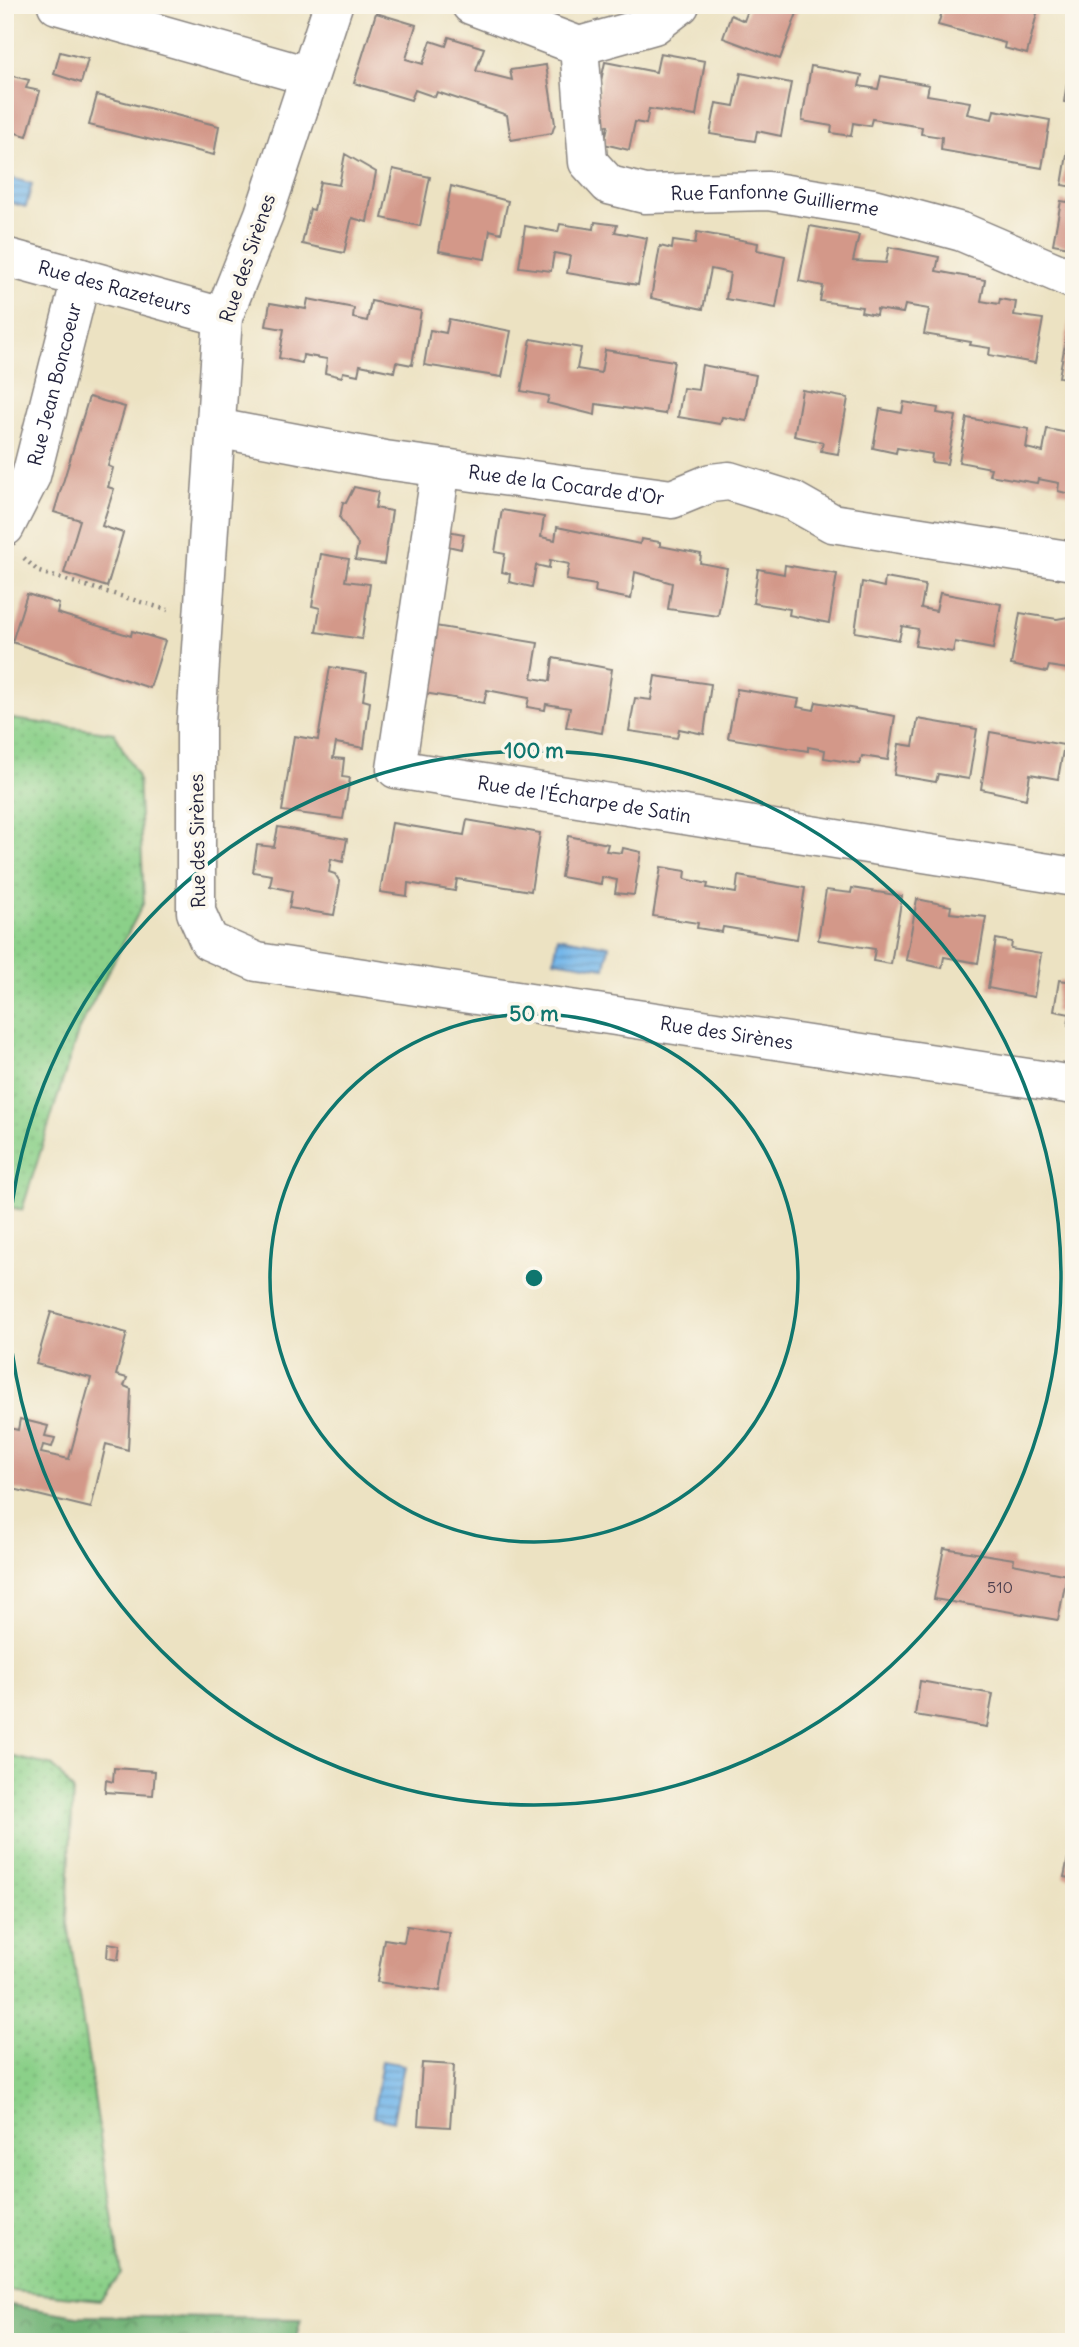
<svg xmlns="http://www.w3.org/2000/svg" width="1079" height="2347" viewBox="0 0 1079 2347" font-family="Delius,sans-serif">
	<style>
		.grass { fill: url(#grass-dots); stroke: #567962; stroke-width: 2 }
		.forest { fill: url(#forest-crowns); stroke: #496a58; stroke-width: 2 }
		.water { fill: url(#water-rules); stroke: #4c6c92; stroke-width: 2 }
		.building { fill: #d39889 }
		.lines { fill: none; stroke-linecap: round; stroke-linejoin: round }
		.minor-casing { stroke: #87827e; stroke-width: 41 }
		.path { stroke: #87827e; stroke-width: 4.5; stroke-dasharray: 2 5; stroke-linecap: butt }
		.minor { stroke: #fff; stroke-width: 38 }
		.ring { fill: none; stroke: #0f766e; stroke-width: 3.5 }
		.labels { text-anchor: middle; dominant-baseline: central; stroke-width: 7; stroke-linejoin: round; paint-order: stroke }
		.number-label { font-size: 16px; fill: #4e404e }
		.street-label { font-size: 19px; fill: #22223b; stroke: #fbf7ec }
		.centre { fill: #0f766e; stroke: #fbf7ec; stroke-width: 3.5 }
		.ring-label { font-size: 21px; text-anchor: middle; font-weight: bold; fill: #0f766e; stroke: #fbf7ec; stroke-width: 7; stroke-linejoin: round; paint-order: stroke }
	</style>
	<defs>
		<pattern id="grass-dots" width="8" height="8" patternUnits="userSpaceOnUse" patternTransform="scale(1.75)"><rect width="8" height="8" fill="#8bd089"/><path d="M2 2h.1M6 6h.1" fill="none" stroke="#78b277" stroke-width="1.8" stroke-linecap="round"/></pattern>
		<pattern id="forest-crowns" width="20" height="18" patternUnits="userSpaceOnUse" patternTransform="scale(1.75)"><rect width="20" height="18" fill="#70b275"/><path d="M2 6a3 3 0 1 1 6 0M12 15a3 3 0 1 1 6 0" fill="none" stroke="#5c9061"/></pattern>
		<pattern id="water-rules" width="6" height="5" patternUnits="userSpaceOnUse" patternTransform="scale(1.75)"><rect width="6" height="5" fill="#75b7ea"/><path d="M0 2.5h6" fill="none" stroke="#6094bf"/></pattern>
	</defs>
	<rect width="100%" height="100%" fill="#fbf7ec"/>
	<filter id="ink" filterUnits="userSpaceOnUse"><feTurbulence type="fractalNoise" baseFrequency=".0143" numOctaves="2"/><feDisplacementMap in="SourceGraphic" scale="14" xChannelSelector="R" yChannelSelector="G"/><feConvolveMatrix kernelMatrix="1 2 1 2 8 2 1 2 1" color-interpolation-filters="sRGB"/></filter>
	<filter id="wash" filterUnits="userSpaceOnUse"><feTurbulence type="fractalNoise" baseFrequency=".00686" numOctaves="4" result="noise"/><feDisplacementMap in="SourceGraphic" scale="28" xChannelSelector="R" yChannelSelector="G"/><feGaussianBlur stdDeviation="1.57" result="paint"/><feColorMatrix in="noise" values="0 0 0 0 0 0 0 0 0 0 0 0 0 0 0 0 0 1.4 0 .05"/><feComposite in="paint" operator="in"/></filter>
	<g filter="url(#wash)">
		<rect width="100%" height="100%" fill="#ece2c2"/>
		<path class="grass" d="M5 718 114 733 138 777 144 902 79 1029 22 1210 5 1206Z
			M5 1755 53 1766 73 1790 67 1917 121 2274 100 2300 5 2290Z"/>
		<path class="forest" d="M5 2304 77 2316 301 2319 295 2342H5Z"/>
		<path class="water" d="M5 176 32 184 26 207 5 201Z
			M558 937 609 946 605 968 554 960Z
			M382 2061 404 2065 393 2121 373 2116Z"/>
		<g id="blocks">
			<path class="building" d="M750 5H800L780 59 723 38 731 15 744 21Z
				M936 5H1039L1027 54 1004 48 1005 43 938 25 943 8Z
				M376 13 416 25 406 59 423 64 431 41 446 46 449 37 484 48 476 71 512 80 510 70 546 65 555 124 552 133 511 140 507 115 437 92 435 97 415 90 411 100 354 83Z
				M1072 50H1074V104L1064 102Z
				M60 52 88 59 81 83 54 74Z
				M660 53 705 61 696 116 649 109 646 124 635 122 629 150 604 144 608 126 592 123 605 62 656 72Z
				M811 66 862 75 859 86 878 89 881 76 929 85 927 95 970 102 967 114 992 119 994 110 1050 120 1042 168 941 150 942 137 921 134 922 127 872 119 870 126 853 123 851 136 831 133 832 126 802 121Z
				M741 73 791 83 781 136 757 131 755 141 710 134 716 103 734 106Z
				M5 74 29 80 26 88 40 91 27 136 5 130Z
				M97 95 219 126 214 155 89 125Z
				M1072 124H1074V187L1062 185Z
				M345 154 376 172 367 222 352 218 344 253 302 244 310 209 314 210 320 182 339 185Z
				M393 169 430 177 420 226 382 218Z
				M451 186 508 201 501 233 490 230 485 259 439 251Z
				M1061 201 1074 203V248L1053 244Z
				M595 222 617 225 615 232 647 238 638 285 567 273 570 256 554 253 551 271 519 267 525 226 558 232 560 224 594 229Z
				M810 226 859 235 853 261 886 263 889 247 939 257 936 271 985 280 981 301 999 304 1000 299 1016 302 1014 315 1043 319 1035 363 989 355 990 348 970 345 971 342 924 334 929 309 905 305 903 313 877 309 876 315 861 312 862 307 820 301 823 286 799 281Z
				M697 232 758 243 757 250 785 256 776 308 726 299 730 273 711 269 703 309 651 298 660 246 672 249 673 241 695 244Z
				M308 299 354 308 353 318 367 321 371 301 421 311 412 365 396 362 394 372 360 365 358 375 343 372 342 377 325 373 327 359 303 355 302 363 279 358 284 329 266 326 270 303 306 309Z
				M1070 316 1074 317V379L1059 377Z
				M449 319 511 331 502 377 424 365 430 330 446 333Z
				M531 339 581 348 577 369 601 373 605 350 674 361 665 414 596 404 595 415 547 403 549 396 521 391Z
				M702 365 756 375 747 421 722 417 720 424 678 417 683 388 698 390Z
				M802 390 848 398 838 454 821 451 823 442 794 436Z
				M89 397 125 407 108 466 113 468 108 487 114 489 102 526 123 533 107 587 64 573 80 520 54 512Z
				M904 402 938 408 937 413 956 416 947 464 931 462 932 454 897 448 896 453 873 448 880 409 902 413Z
				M967 418 1029 429 1026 448 1043 452 1047 429 1074 434V495L1058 491 1059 483 1038 479 1037 483 989 475 991 468 959 462Z
				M354 487 378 492 375 508 392 511 384 564 355 560 358 545 340 518 343 502 346 503Z
				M502 510 544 517 541 537 555 540 557 527 640 544 641 539 660 542V546L701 554 700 563 727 568 718 616 668 609 672 583 635 572 631 599 595 592 596 585 566 580 569 564 550 560 549 568 536 565 532 587 509 582 510 574 502 572 505 554 495 552Z
				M442 530 464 534 461 549 439 544Z
				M321 554 349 559 345 581 370 584 362 639 316 632 320 608 312 606Z
				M785 565 837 574 829 623 789 615 790 609 753 603 758 569 784 574Z
				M885 578 925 585 921 608 936 611 940 593 1001 604 993 649 955 642 953 652 915 646 918 629 902 626 899 640 855 632 862 582 884 587Z
				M27 594 59 604 57 613 131 636 132 631 165 641 150 688 12 642Z
				M1020 613 1057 619 1074 616V670L1049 666 1047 672 1011 665Z
				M435 626 538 643 532 678 550 681 553 658 612 669 602 733 566 727 570 708 546 704 545 710 527 707 529 698 487 690 484 703 424 693Z
				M330 667 367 673 363 700 370 702 364 748 336 743 333 758 344 759 342 777 350 778 343 819 282 811 294 736 318 740Z
				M655 676 711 684 704 734 679 729 677 738 629 731 635 698 651 700Z
				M737 689 799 699 797 707 814 710 816 702 895 716 888 760 862 756 860 764 824 758 825 750 808 747V751L728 738Z
				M918 719 977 729 969 779 938 774 936 782 894 775 899 744 913 746Z
				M990 732 1064 745 1058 779 1030 774 1026 799 981 789Z
				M467 820 540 833 531 891 457 879 455 891 408 883 407 896 380 892 392 823 464 835Z
				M278 827 347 839 343 862 331 859 329 872 335 874 340 882 334 915 289 908 292 891 270 886 272 875 253 872 257 845 274 847Z
				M568 836 608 844 606 851 622 853 623 848 641 852 634 895 615 893 617 880 602 877 601 884 561 877Z
				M661 867 686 871 685 879 708 884 707 888 736 893 738 876 805 888 797 939 723 927 722 932 697 928 698 923 653 916Z
				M852 888 902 896 891 964 873 961 875 949 818 940 826 890 851 893Z
				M917 899 951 906 950 913 986 917 978 963 944 957 942 968 906 960Z
				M996 939 1012 942 1011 949 1041 954 1034 997 988 988Z
				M1059 980 1074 982V1026L1068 1025 1070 1014 1054 1011Z
				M51 1312 127 1333 116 1375 127 1378 124 1386 131 1389 128 1450 106 1444 91 1508 5 1487V1427L18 1430 20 1419 48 1426 45 1436 55 1438 52 1447 43 1445 41 1453 69 1459 91 1378 36 1364Z
				M944 1548 1014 1559 1013 1564 1067 1575 1058 1620 934 1599Z
				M920 1681 993 1694 987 1727 915 1715Z
				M114 1768 155 1771 153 1795 105 1792 106 1780 113 1782Z
				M1070 1848 1074 1849V1879L1064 1877Z
				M407 1926 450 1933 440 1991 377 1982 384 1939 404 1942Z
				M108 1943 120 1945 118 1960 107 1958Z
				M422 2063 454 2065 450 2127 418 2125Z"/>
		</g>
	</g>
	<g filter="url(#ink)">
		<use href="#blocks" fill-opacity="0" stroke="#87827e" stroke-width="2"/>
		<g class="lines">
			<defs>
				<g id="minor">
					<path d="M57 5 308 76"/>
					<path id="s1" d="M333 5 264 214 223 317 196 724V912L209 941 257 962 1074 1085"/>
					<path d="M471 5 579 46 654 25 680 5"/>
					<path id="s2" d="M579 46 588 162 609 185 645 194 768 191 873 208 962 232 1074 280"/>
					<path id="s3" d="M5 257 223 317"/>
					<path id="s4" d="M216 428 385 460 672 499 711 483 729 481 793 501 832 523 1074 561"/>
					<path id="s5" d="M441 468 396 769 1074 877"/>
					<path id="s6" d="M5 527 31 476 81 278"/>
				</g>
			</defs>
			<use href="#minor" class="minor-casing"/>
			<path class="path" d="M24 558 39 572 168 610"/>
			<use href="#minor" class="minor"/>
		</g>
	</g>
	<g class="ring">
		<circle cx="534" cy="1278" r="264"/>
		<circle cx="534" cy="1278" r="527"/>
	</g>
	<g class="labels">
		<g class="number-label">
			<text x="1000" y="1587">510</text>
		</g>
		<g class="street-label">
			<text stroke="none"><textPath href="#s2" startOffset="315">Rue Fanfonne Guillierme</textPath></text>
			<text transform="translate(247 258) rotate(-71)">Rue des Sirènes</text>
			<text stroke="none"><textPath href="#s3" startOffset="114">Rue des Razeteurs</textPath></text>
			<text stroke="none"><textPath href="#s6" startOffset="152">Rue Jean Boncoeur</textPath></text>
			<text stroke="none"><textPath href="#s4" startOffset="355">Rue de la Cocarde d'Or</textPath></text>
			<text stroke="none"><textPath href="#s5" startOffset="495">Rue de l'Écharpe de Satin</textPath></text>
			<text transform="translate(197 841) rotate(-91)">Rue des Sirènes</text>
			<text stroke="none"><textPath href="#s1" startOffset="1486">Rue des Sirènes</textPath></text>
		</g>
	</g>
	<circle cx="534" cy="1278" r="10" class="centre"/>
	<g class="ring-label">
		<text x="534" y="758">100 m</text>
		<text x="534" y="1021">50 m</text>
	</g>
	<rect width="1079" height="2347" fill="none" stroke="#fbf7ec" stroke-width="28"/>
</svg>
